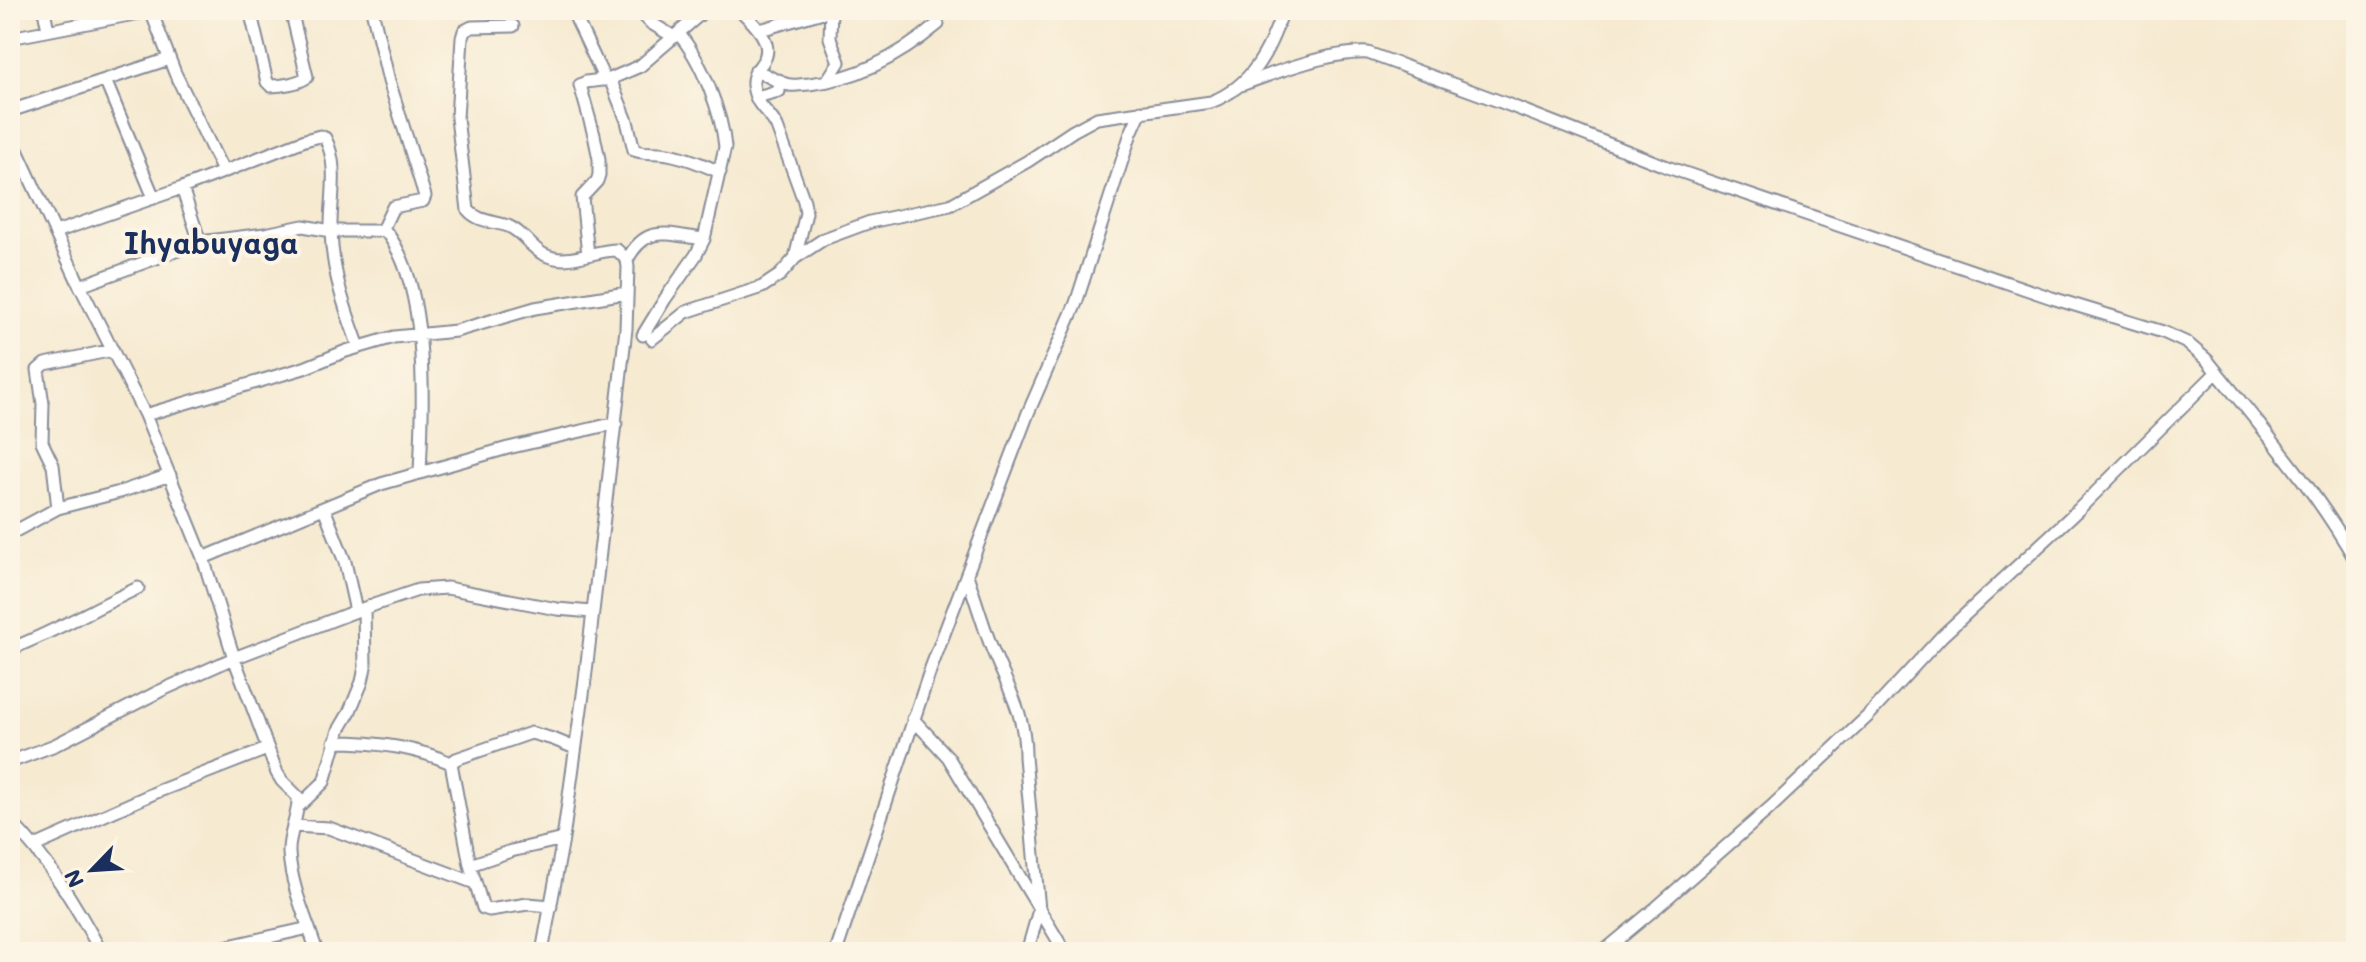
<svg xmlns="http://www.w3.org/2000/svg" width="2366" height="962" viewBox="0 0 2366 962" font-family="Mali,sans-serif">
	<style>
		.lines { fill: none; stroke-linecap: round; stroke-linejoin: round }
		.minor-casing { stroke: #888c98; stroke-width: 15 }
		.minor { stroke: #fff; stroke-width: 11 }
		.labels { text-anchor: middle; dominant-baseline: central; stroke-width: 8; stroke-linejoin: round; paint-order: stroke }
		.quarter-label { font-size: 30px; font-weight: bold; fill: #1b2f5e; stroke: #fcf5e5 }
	</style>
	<rect width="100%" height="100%" fill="#fcf5e5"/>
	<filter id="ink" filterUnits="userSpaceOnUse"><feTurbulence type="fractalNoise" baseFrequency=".0125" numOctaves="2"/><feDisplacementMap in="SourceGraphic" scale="16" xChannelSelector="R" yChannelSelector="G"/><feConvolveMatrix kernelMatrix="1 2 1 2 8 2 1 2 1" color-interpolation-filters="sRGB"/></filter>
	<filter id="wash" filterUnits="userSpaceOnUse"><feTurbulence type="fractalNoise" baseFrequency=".006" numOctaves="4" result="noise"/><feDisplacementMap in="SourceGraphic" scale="32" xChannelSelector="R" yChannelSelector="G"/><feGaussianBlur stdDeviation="1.8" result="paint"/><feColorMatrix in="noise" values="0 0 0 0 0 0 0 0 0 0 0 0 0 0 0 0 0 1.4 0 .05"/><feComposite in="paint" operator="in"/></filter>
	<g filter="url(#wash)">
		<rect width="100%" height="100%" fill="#f6ead1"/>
	</g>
	<g filter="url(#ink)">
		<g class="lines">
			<defs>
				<path id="minor" d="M44 10 48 30
					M250 10 267 82 271 86C282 86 299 83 307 77L291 10
					M572 10 605 80
					M638 10 651 23 674 37
					M740 10C753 22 777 44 762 63 757 70 752 75 753 85 756 108 769 110 777 127L804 201 806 213 795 258
					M151 11 175 73 223 171
					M513 26 472 27 464 31 462 38 457 118 468 210C478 222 494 221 508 226 523 232 530 247 543 254 568 267 591 250 617 250L627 260 628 267 626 329 585 680 563 839 542 952
					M760 30 830 10
					M10 38 155 10
					M756 70C766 74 779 84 790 85 796 86 803 84 809 84 858 79 901 55 938 24
					M610 79 627 121 634 150C643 154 651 152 661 153 681 155 701 164 720 172
					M105 80 154 198
					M827 81 839 62 830 38 831 10
					M1241 85C1276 72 1332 51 1368 53L1504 103 1670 168 2052 298 2163 332 2187 343 2207 360C2259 425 2315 488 2356 561
					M756 97 779 91V80
					M10 111 169 59
					M10 135 80 286 145 415 203 558 234 658 277 773 282 781 298 797C299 816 288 834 289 853 291 887 307 920 317 952
					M182 188 200 242
					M383 228C430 282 423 404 420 472
					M56 232 182 188 305 140 320 136 325 138C340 166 330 201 331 231 332 272 345 309 359 347
					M588 255 582 197 597 181 599 175V159L594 135 580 85 586 82 610 79 640 66 705 10
					M627 260C647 223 667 235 704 239
					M80 286 200 242 265 234 303 226 331 231H378L383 228 393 207 423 201 425 196 389 81 372 10
					M643 335 665 299 696 255 704 239 725 147C722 113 701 59 678 33
					M652 339 686 312 762 287 780 275 795 258 824 239 870 222 950 205 1028 161 1073 131 1097 118 1211 102C1252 86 1270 50 1283 10
					M145 415 304 368 346 351 394 337 456 331 535 308 626 293
					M58 508 53 465 42 442 43 404 38 370 45 364 113 350
					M324 508 345 562 356 611
					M10 534 58 508 120 492 170 475
					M203 558 381 484 508 448 616 423
					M967 575C975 598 982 622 991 646 1006 685 1026 713 1025 757L1039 910 1027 952
					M10 649C54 632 95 608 138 588
					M913 719 948 757 1065 952
					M334 742C373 742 415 747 451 763
					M10 762 55 745 160 691 234 658 356 611 418 590 447 588 557 609 592 612
					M298 807 324 782 339 730 349 713 362 682 365 667 364 609
					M10 821C48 859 76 905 101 952
					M293 826 329 828 475 883
					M35 846 159 791 267 749
					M470 865 511 851 563 839
					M551 906 528 904 489 910 483 908 470 865 451 763 456 759 531 733 553 739 575 748
					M202 952 309 928
					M836 952 931 668 1028 413 1076 303 1131 133 1141 111
					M1603 952 1657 907 1770 808 1868 716 1942 636 2078 510 2217 372"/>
			</defs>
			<use href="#minor" class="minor-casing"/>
			<use href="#minor" class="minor"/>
		</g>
	</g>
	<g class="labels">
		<g class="quarter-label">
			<text x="211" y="242">Ihyabuyaga</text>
		</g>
	</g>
	<rect width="2366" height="962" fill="none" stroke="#fcf5e5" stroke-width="40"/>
	<g transform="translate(92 870) rotate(245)" stroke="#fcf5e5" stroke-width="6" paint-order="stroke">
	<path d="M0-6L14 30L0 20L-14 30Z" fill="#1b2f5e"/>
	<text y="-12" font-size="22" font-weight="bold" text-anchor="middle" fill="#1b2f5e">N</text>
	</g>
</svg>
